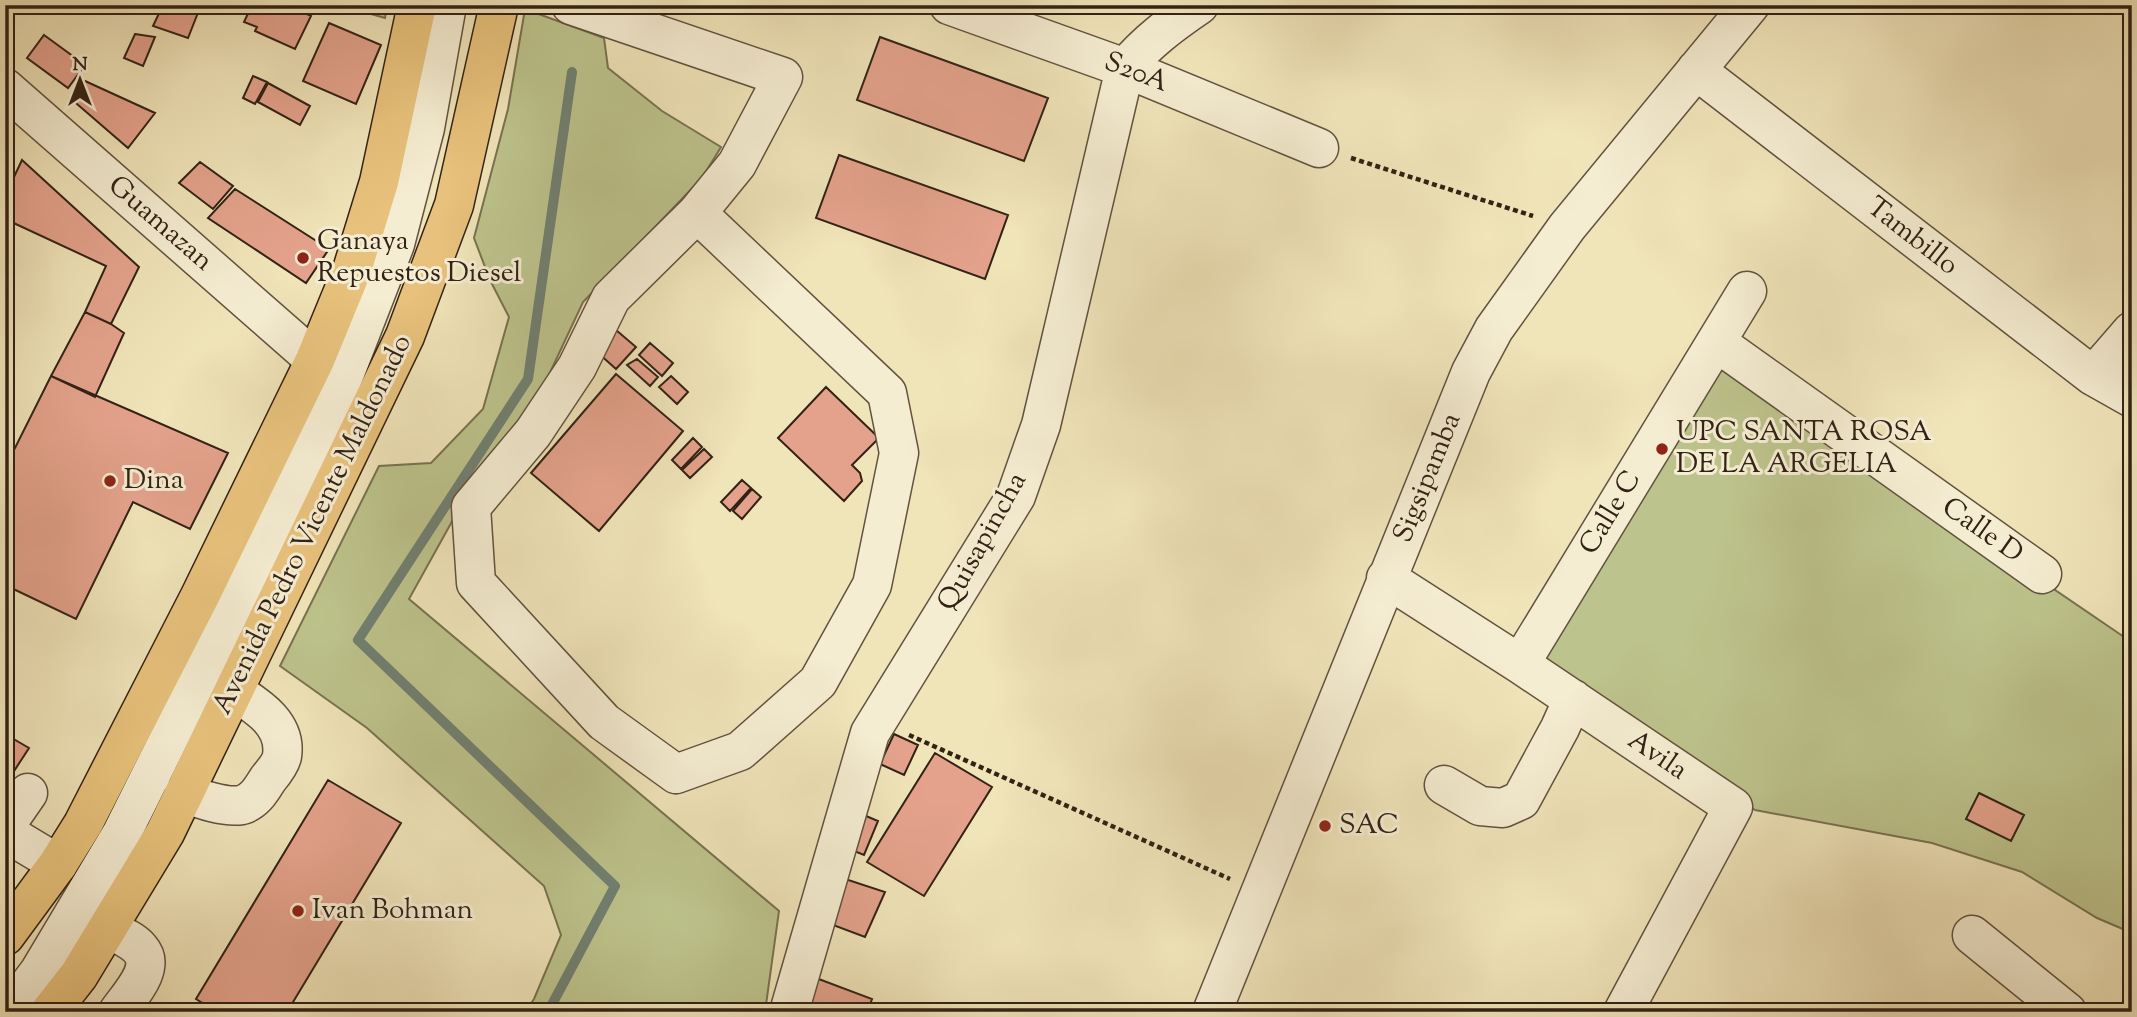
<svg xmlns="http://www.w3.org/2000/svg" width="2137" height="1017" viewBox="0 0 2137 1017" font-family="'Sorts Mill Goudy',serif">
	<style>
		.green { fill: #bdc38c; stroke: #787251; stroke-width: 2 }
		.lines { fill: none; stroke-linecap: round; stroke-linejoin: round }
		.stream { stroke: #708071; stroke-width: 10 }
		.building { fill: #e4a28c; stroke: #322216; stroke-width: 2 }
		.minor-casing { stroke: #62523f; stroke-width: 41 }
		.major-casing { stroke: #322216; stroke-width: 41 }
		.path { stroke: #322216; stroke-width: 4.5; stroke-dasharray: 5 3.5; stroke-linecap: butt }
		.minor { stroke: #f5edd2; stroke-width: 38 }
		.major { stroke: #e8c27c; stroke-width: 38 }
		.poi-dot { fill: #8f2418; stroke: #f5edd2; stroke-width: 2.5 }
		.labels { text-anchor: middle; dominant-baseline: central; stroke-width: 6; stroke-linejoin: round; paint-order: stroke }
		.street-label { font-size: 28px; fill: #322216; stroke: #f5edd2 }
		.poi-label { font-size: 28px; fill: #322216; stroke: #f5edd2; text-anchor: start }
	</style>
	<rect width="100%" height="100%" fill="#f0e4b9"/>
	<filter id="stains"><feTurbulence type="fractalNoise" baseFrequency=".00286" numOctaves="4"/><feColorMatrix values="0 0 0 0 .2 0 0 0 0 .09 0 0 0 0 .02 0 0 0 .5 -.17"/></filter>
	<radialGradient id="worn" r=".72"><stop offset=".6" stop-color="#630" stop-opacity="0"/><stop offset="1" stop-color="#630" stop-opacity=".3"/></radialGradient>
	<path class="green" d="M339 5H387L385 18Z
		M525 9 604 38 608 68 662 111 721 147 702 178 583 302 532 411 460 507 409 599 779 911 765 1012H525L534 999 561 935 544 886 367 728 280 666 379 466 431 463 483 409 509 317 490 280 474 238 508 109Z
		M1719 361 2130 641 2132 651V933L2097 918 2022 872 1932 843 1755 810 1531 660Z"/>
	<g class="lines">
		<path class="stream" d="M548 1012 615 886 358 640 528 379 572 72"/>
	</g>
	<path class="building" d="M163 5H201L188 38 153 26Z
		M252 5H289L311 16 295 49 255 31 257 27 244 22Z
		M329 23 381 45 356 104 303 81Z
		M135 34 155 37 143 66 124 58Z
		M44 35 85 65 68 88 27 58Z
		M880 37 1048 98 1024 161 857 100Z
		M253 76 267 82 255 104 243 98Z
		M85 81 155 113 128 148 70 98Z
		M268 83 310 106 300 125 258 102Z
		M5 147 13 155 5 169Z
		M839 155 1008 215 985 279 816 218Z
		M22 160 139 267 111 324 85 312 106 266 5 219V196Z
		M200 162 233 186 213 209 179 183Z
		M235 189 329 249 306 283 208 218Z
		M85 312 111 324 124 333 95 397 51 376Z
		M616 330 636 347 616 369 597 352Z
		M650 343 673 363 662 376 639 355Z
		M637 359 658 377 650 386 627 365Z
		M616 374 683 431 599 531 531 473Z
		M51 376 228 453 190 529 133 502 76 619 5 585V458L9 460Z
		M671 376 688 392 677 404 659 387Z
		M826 387 879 438 852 465 860 473 862 481 844 501 778 438Z
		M693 438 702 447 681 469 672 460Z
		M704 449 712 457 690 478 682 470Z
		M742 480 751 488 730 511 721 502Z
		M752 489 761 497 742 519 733 511Z
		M5 734 29 748 5 785Z
		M894 734 918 745 904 775 880 764Z
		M935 753 992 787 924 896 867 862Z
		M328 780 401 823 287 1012H217L196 999Z
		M1979 793 2024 815 2011 841 1966 819Z
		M859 813 878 821 864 855 844 847Z
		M833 875 885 892 865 937 817 919Z
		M816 978 872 999 867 1012H803Z"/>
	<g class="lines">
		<defs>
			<path id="minor" d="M571 5 783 77 737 164 697 213 611 298 577 367 533 433 471 507 476 583 604 722 676 774 740 751 818 682 872 585 899 453 887 393 697 213
				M949 5 1125 68 1319 148
				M1696 70 2093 376 2132 398
				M5 88 315 360
				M1716 342 2042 574
				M2093 376 2132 331
				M1386 578 1520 664 1733 807 1623 1012
				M1520 664 1747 291
				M1444 785 1480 806 1503 808 1521 800 1560 728 1573 699
				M28 793 10 819V832L18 840 58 864
				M184 793C200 799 225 808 242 805 255 801 261 790 268 779 273 773 281 763 282 756 287 724 257 706 234 691
				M108 928C117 934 133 940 140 949 157 968 129 996 118 1012
				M1972 935 2067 1012
				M9 1012 39 972 122 833 307 461 340 386 395 244 425 128 447 5
				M789 1012 870 733 1016 496 1041 425 1125 68C1147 42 1171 24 1199 5
				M1212 1012 1471 372 1494 329 1567 227 1750 5"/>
			<path id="major" d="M5 936 58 864 83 824 200 596 315 360 352 270 379 182 417 5
				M50 1012 79 975 165 833 405 336 454 205 499 5"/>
		</defs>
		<use href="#minor" class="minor-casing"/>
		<use href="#major" class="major-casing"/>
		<path class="path" d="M1351 158 1533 216
			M909 735 1230 879"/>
		<use href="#minor" class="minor"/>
		<use href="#major" class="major"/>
	</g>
	<g class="poi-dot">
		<circle cx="303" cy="258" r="7"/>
		<circle cx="1662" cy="449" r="7"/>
		<circle cx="110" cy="481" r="7"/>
		<circle cx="1325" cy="826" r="7"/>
		<circle cx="298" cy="911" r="7"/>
	</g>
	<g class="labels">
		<g class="street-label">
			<text transform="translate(1136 73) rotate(21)">S20A</text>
			<text transform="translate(160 224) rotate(41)">Guamazan</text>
			<text transform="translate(1912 237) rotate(38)">Tambillo</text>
			<text transform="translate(1428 478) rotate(-68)">Sigsipamba</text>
			<text transform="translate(1611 513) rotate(-59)">Calle C</text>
			<text transform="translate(313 525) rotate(-64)">Avenida Pedro Vicente Maldonado</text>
			<text transform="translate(1982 531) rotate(35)">Calle D</text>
			<text transform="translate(983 542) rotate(-61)">Quisapincha</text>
			<text transform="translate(1657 756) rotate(34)">Avila</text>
		</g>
		<g class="poi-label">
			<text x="317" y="242">Ganaya<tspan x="317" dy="32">Repuestos Diesel</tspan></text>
			<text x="1676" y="433">UPC SANTA ROSA<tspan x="1676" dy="32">DE LA ARGELIA</tspan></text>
			<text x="124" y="481">Dina</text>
			<text x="1339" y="826">SAC</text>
			<text x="312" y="911">Ivan Bohman</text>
		</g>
	</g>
	<rect width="2137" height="1017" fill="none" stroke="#f0e4b9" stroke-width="28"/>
	<rect x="7" y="7" width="2123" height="1003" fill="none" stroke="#322216" stroke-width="3.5"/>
	<rect x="14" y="14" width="2109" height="989" fill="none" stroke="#322216" stroke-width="2"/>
	<g transform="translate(80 80)" stroke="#f5edd2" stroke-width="5" paint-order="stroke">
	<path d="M0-5L12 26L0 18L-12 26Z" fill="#322216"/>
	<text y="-10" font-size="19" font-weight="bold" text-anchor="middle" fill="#322216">N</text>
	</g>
	<rect width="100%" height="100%" filter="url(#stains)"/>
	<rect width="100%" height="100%" fill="url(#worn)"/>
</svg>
